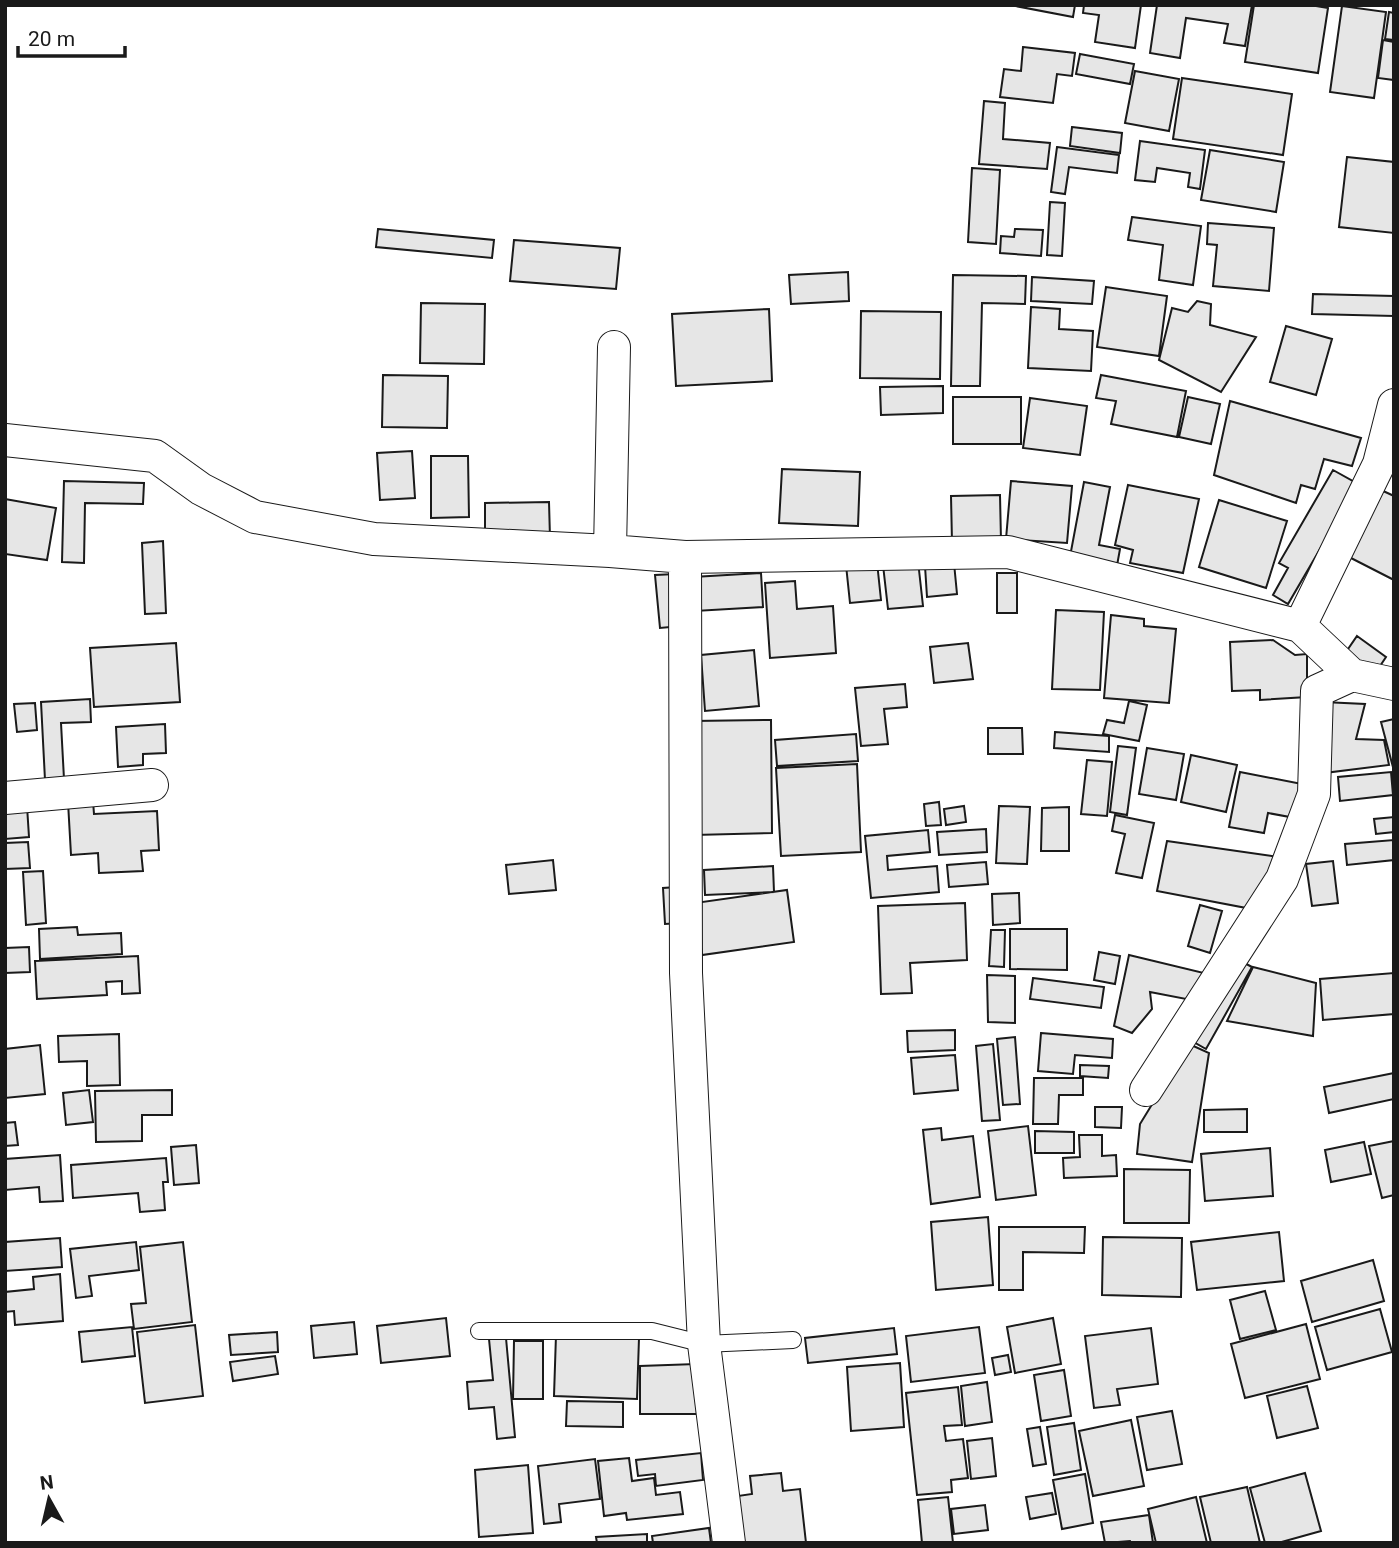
<svg xmlns="http://www.w3.org/2000/svg" width="1399" height="1548" viewBox="0 0 1399 1548" font-family="Roboto,sans-serif">
	<style>
		.building { fill: #e6e6e6; stroke: #1a1a1a; stroke-width: 2 }
		.lines { fill: none; stroke-linecap: round; stroke-linejoin: round }
		.service-casing { stroke: #1a1a1a; stroke-width: 18 }
		.minor-casing { stroke: #1a1a1a; stroke-width: 34 }
		.service { stroke: #fff; stroke-width: 16 }
		.minor { stroke: #fff; stroke-width: 32 }
	</style>
	<rect width="100%" height="100%" fill="#fff"/>
	<path class="building" d="M1010 5H1075L1073 17Z
		M1084 5H1141L1135 48 1095 42 1099 15 1083 13Z
		M1157 5H1252L1245 46 1224 43 1228 24 1186 18 1180 58 1150 53Z
		M1254 5H1310L1328 8 1318 73 1245 62Z
		M1342 6 1386 12 1374 98 1330 92Z
		M1389 12 1394 13V40L1385 39Z
		M1383 40 1394 42V80L1378 78Z
		M1023 47 1075 53 1072 76 1057 74 1053 103 1000 97 1004 69 1021 71Z
		M1080 54 1134 64 1130 84 1076 74Z
		M1135 71 1179 79 1169 131 1125 123Z
		M1182 78 1292 94 1283 155 1173 139Z
		M984 101 1005 103 1003 139 1050 143 1047 169 979 164Z
		M1072 127 1122 133 1120 153 1070 146Z
		M1140 141 1205 150 1200 189 1188 187 1190 173 1157 168 1155 182 1135 180Z
		M1057 147 1119 155 1117 173 1069 167 1065 194 1051 192Z
		M1210 150 1284 162 1276 212 1201 200Z
		M1347 157 1394 162V233L1339 227Z
		M972 168 1000 170 996 244 968 242Z
		M1050 202 1065 203 1062 256 1047 255Z
		M1132 217 1201 226 1193 285 1159 280 1163 245 1128 240Z
		M1208 223 1274 228 1269 291 1213 286 1217 245 1207 244Z
		M378 229 494 240 492 258 376 247Z
		M1015 229 1043 230 1041 256 1000 253 1001 236 1014 237Z
		M514 240 620 248 616 289 510 281Z
		M848 272 849 301 791 304 789 275Z
		M953 275 1026 276 1025 304 982 303 980 386H951Z
		M1032 277 1094 281 1092 304 1031 301Z
		M1106 287 1167 296 1159 356 1097 347Z
		M1313 294 1394 296V316L1312 314Z
		M1197 301 1211 304 1210 325 1256 337 1221 392 1159 360 1172 308 1188 312Z
		M421 303 485 304 484 364 420 363Z
		M1031 307 1060 309 1059 329 1093 331 1091 371 1028 368Z
		M769 309 772 381 676 386 672 314Z
		M861 311 941 312 940 379 860 378Z
		M1286 326 1332 339 1316 395 1270 382Z
		M383 375 448 376 447 428 382 427Z
		M1101 375 1186 391 1177 437 1111 424 1116 401 1096 398Z
		M943 386V413L881 415 880 387Z
		M953 397H1021V444H953Z
		M1188 397 1220 404 1211 444 1179 437Z
		M1030 398 1087 406 1080 455 1023 448Z
		M1230 401 1361 438 1352 466 1324 459 1315 489 1301 485 1296 503 1214 475Z
		M412 451 415 498 380 500 377 453Z
		M431 456H468L469 517 431 518Z
		M782 469 860 472 858 526 779 523Z
		M1333 470 1358 484 1288 604 1273 595 1288 568 1279 563Z
		M64 481 144 483 143 504 85 503 84 563 62 562Z
		M1011 481 1072 486 1067 543 1006 539Z
		M1084 482 1110 487 1099 545 1120 549 1116 571 1069 562Z
		M1128 485 1199 499 1183 573 1130 563 1133 550 1115 545Z
		M1381 490 1394 496V580L1347 556Z
		M1000 495 1001 541 952 542 951 496Z
		M5 499 56 508 47 560 5 554Z
		M1219 500 1287 521 1266 588 1199 567Z
		M549 502 550 538 485 539V503Z
		M163 541 166 613 145 614 142 543Z
		M918 561 923 606 888 609 883 565Z
		M877 562 881 600 850 603 846 565Z
		M954 563 957 594 927 597 925 566Z
		M761 573 763 607 695 611 693 577Z
		M997 573H1017V613H997Z
		M676 574 681 626 660 628 655 575Z
		M795 581 797 609 833 606 836 653 770 658 765 583Z
		M1056 610 1104 612 1100 690 1052 689Z
		M1111 615 1144 619V626L1176 629 1169 703 1104 698Z
		M1357 636 1386 657 1376 672 1346 652Z
		M1273 640 1295 655 1307 654V697L1260 700V690L1232 691 1230 642Z
		M176 643 180 702 94 707 90 648Z
		M968 643 973 679 934 683 930 647Z
		M754 650 759 706 705 711 701 655Z
		M905 684 907 707 884 709 888 744 861 746 855 688Z
		M90 699 91 722 61 723 64 779 45 780 41 702Z
		M1129 701 1147 705 1139 741 1103 734 1107 720 1124 723Z
		M1323 702 1365 704 1356 739 1384 740 1389 765 1324 773Z
		M35 703 37 730 17 732 14 704Z
		M1394 719V771L1381 722Z
		M771 720 772 833 694 835 693 721Z
		M165 724 166 753 143 754V765L118 767 116 727Z
		M988 728H1022L1023 754H988Z
		M1055 732 1109 736V752L1054 748Z
		M856 734 858 761 777 766 775 740Z
		M1118 746 1136 748 1127 815 1110 812Z
		M1147 748 1184 754 1176 800 1139 794Z
		M1191 755 1237 765 1226 812 1181 802Z
		M1087 760 1112 762 1107 816 1081 814Z
		M857 764 861 852 781 856 776 768Z
		M1240 772 1302 784 1290 817 1268 813 1264 833 1229 827Z
		M1391 772 1393 795 1340 801 1338 777Z
		M93 801 94 814 157 811 159 850 141 851 143 871 99 873 98 853 71 855 68 802Z
		M939 802 941 825 926 826 924 804Z
		M27 806 29 837 5 839V808Z
		M964 806 966 822 946 825 944 809Z
		M999 806 1030 807 1027 864 996 863Z
		M1069 807V851H1041L1042 808Z
		M1115 815 1154 823 1142 878 1116 873 1125 834 1112 831Z
		M1394 817V832L1376 834 1374 819Z
		M986 829 987 852 939 855 937 832Z
		M928 830 930 852 887 856 888 870 937 866 939 892 871 898 865 836Z
		M1394 840V860L1347 865 1345 844Z
		M1167 841 1279 857 1257 910 1157 891Z
		M28 842 30 868 5 869V843Z
		M553 860 556 890 509 894 506 865Z
		M1333 861 1338 903 1312 906 1306 864Z
		M986 862 988 884 949 887 947 865Z
		M773 866 774 892 705 895 704 870Z
		M43 871 46 923 26 925 23 872Z
		M677 887 680 923 665 924 663 888Z
		M787 890 794 942 702 955 695 903Z
		M1019 893 1020 923 993 925 992 894Z
		M965 903 967 960 910 963 912 993 881 994 878 906Z
		M1200 905 1222 911 1210 953 1188 946Z
		M77 927 78 935 121 933 122 954 40 959 39 929Z
		M1010 929H1067V970L1010 969Z
		M991 930H1005L1004 967 989 966Z
		M29 947 30 972 5 973V948Z
		M1099 952 1120 956 1115 984 1094 980Z
		M1129 955 1208 974 1186 999 1150 992 1152 1009 1132 1033 1114 1026Z
		M138 956 140 993 122 994V981L106 982 107 995 37 999 35 961Z
		M1237 959 1252 967 1206 1049 1192 1041Z
		M1253 967 1316 983 1313 1036 1227 1021Z
		M1394 973V1014L1323 1020 1320 979Z
		M987 975 1015 976V1023L988 1022Z
		M1033 978 1104 987 1101 1008 1030 999Z
		M955 1030V1050L908 1052 907 1031Z
		M1041 1033 1113 1039 1112 1058 1075 1055 1073 1074 1038 1071Z
		M119 1034 120 1085 87 1086V1061L59 1062 58 1036Z
		M1015 1037 1020 1104 1003 1105 997 1039Z
		M993 1044 1000 1120 982 1121 976 1046Z
		M1189 1044 1209 1053 1192 1162 1137 1154 1140 1124Z
		M40 1045 45 1094 5 1098V1049Z
		M955 1055 958 1090 914 1094 911 1058Z
		M1080 1065 1109 1066 1108 1078 1080 1076Z
		M1394 1073V1099L1329 1113 1324 1087Z
		M1034 1078H1083V1095H1059L1058 1124H1033Z
		M89 1090 93 1122 66 1125 63 1093Z
		M172 1090V1115H142V1141L96 1142 95 1091Z
		M1095 1107H1122L1121 1128 1095 1127Z
		M1247 1109V1132H1204V1110Z
		M15 1122 18 1145 5 1146V1123Z
		M1028 1126 1036 1195 996 1200 988 1131Z
		M941 1128 942 1140 973 1136 980 1197 931 1204 923 1130Z
		M1035 1131 1074 1132V1153H1035Z
		M1079 1135H1102V1156L1116 1155 1117 1176 1064 1178 1063 1158 1080 1157Z
		M1394 1141V1195L1382 1198 1369 1146Z
		M1364 1142 1371 1174 1331 1182 1325 1150Z
		M196 1145 199 1183 174 1185 171 1147Z
		M1270 1148 1273 1196 1205 1201 1201 1154Z
		M60 1155 63 1201 40 1202 39 1187 5 1190V1159Z
		M166 1158 168 1182H163L165 1210 140 1212 138 1193 73 1198 71 1165Z
		M1124 1169 1190 1170 1189 1223H1124Z
		M988 1217 993 1285 936 1290 931 1222Z
		M999 1227H1085L1084 1253 1023 1252V1290H999Z
		M1279 1232 1284 1281 1197 1290 1191 1242Z
		M1103 1237 1182 1238 1181 1297 1102 1295Z
		M60 1238 62 1267 5 1271V1242Z
		M136 1242 139 1270 89 1276 92 1296 76 1298 70 1249Z
		M183 1242 192 1322 134 1329 131 1304 146 1303 140 1247Z
		M1373 1260 1384 1301 1312 1322 1301 1281Z
		M60 1274 63 1321 15 1325 14 1311 5 1312V1292L34 1289 33 1277Z
		M1265 1291 1276 1330 1240 1339 1230 1300Z
		M1380 1309 1392 1352 1327 1370 1315 1327Z
		M446 1318 450 1356 381 1363 377 1326Z
		M1053 1318 1061 1364 1015 1373 1007 1327Z
		M354 1322 357 1354 314 1358 311 1326Z
		M1306 1324 1320 1379 1245 1398 1231 1344Z
		M195 1325 203 1396 145 1403 137 1332Z
		M132 1327 135 1356 82 1362 79 1332Z
		M979 1327 985 1373 911 1382 906 1336Z
		M894 1328 897 1354 808 1363 805 1338Z
		M1151 1328 1158 1384 1117 1389 1120 1405 1094 1408 1085 1336Z
		M277 1332 278 1352 231 1355 229 1335Z
		M556 1335 639 1338 637 1399 554 1396Z
		M506 1338 515 1437 497 1439 494 1407 469 1409 467 1382 493 1380 489 1339Z
		M514 1341H543V1399H513Z
		M1008 1355 1011 1372 995 1375 992 1358Z
		M275 1356 278 1374 233 1381 230 1362Z
		M900 1363 904 1427 851 1431 847 1367Z
		M696 1364 697 1414H640V1366Z
		M1064 1370 1071 1416 1041 1421 1034 1375Z
		M987 1382 992 1422 965 1426 961 1386Z
		M1307 1386 1318 1428 1277 1438 1267 1396Z
		M958 1387 962 1425 944 1426 946 1441 963 1439 968 1478 951 1480 952 1492 917 1495 906 1393Z
		M567 1401 623 1402V1427L566 1426Z
		M1172 1411 1182 1464 1147 1470 1137 1417Z
		M1131 1420 1144 1486 1093 1496 1079 1431Z
		M1074 1423 1081 1470 1054 1475 1047 1427Z
		M1040 1427 1046 1464 1033 1466 1027 1429Z
		M992 1438 996 1476 971 1479 967 1441Z
		M701 1453 703 1480 656 1486 655 1474 638 1476 636 1460Z
		M629 1458 632 1481 654 1478 656 1495 680 1492 683 1514 627 1520 626 1513 604 1516 598 1461Z
		M595 1459 600 1499 559 1504 561 1522 544 1524 538 1466Z
		M528 1465 533 1533 479 1537 475 1470Z
		M781 1473 783 1491 800 1489 806 1543H736L731 1497 752 1494 750 1476Z
		M1305 1473 1321 1531 1278 1543H1265L1250 1488Z
		M1085 1474 1093 1523 1062 1529 1053 1480Z
		M1247 1487 1260 1543H1211L1200 1497Z
		M1052 1493 1056 1514 1030 1519 1026 1497Z
		M948 1497 953 1543H922L918 1500Z
		M1196 1497 1207 1543H1156L1148 1509Z
		M985 1505 988 1530 954 1534 951 1509Z
		M1149 1515 1153 1543H1131L1130 1541 1105 1543 1101 1522Z
		M709 1528 711 1543H653L652 1536Z
		M647 1534V1543H597L596 1537Z"/>
	<g class="lines">
		<defs>
			<path id="service" d="M479 1331H652L704 1344 793 1340"/>
			<path id="minor" d="M5 440 155 456 201 489 255 517 374 539 610 551 685 557 1008 552 1300 626 1352 675 1394 684
				M610 551 614 347
				M685 557 686 973 704 1344 729 1543
				M1300 626 1379 464 1394 405
				M5 798 152 785
				M1146 1090 1282 879 1314 794 1317 691 1352 675"/>
		</defs>
		<use href="#service" class="service-casing"/>
		<use href="#minor" class="minor-casing"/>
		<use href="#service" class="service"/>
		<use href="#minor" class="minor"/>
	</g>
	<rect width="1399" height="1548" fill="none" stroke="#1a1a1a" stroke-width="14"/>
	<g transform="translate(49 1499) rotate(352)" stroke="#ffffff" stroke-width="5" paint-order="stroke">
	<path d="M0-5L12 26L0 18L-12 26Z" fill="#1a1a1a"/>
	<text y="-10" font-size="19" font-weight="bold" text-anchor="middle" fill="#1a1a1a">N</text>
	</g>
	<path d="M18 46v10h107v-10" fill="none" stroke="#1a1a1a" stroke-width="3.5"/>
	<text x="28" y="46" font-size="21" fill="#1a1a1a" stroke="#ffffff" stroke-width="5" paint-order="stroke">20 m</text>
</svg>
